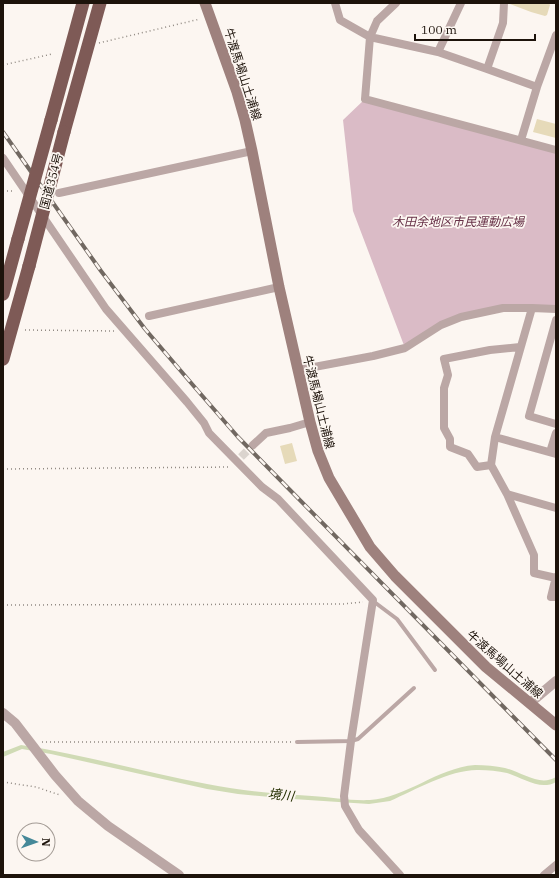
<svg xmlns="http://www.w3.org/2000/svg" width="559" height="878" viewBox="0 0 559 878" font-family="'IBM Plex Serif','Noto Sans JP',serif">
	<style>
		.green { fill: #dabbc6 }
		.water { fill: #d0dbb5 }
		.building { fill: #e6dab9 }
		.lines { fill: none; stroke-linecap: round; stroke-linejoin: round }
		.minor-tunnel { stroke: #dbd4ce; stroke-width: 8; stroke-dasharray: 8 4; stroke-linecap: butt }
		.path { stroke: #918a83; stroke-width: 1.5; stroke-dasharray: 1 3; stroke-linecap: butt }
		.service { stroke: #bba7a5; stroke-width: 4 }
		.minor { stroke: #bba7a5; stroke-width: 8 }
		.tertiary { stroke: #bba7a5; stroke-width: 10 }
		.secondary { stroke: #9e817d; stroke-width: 11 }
		.trunk { stroke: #7e5a56; stroke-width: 13 }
		.rail-casing { stroke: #716861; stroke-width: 4 }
		.rail { stroke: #fcf6f1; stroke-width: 2.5; stroke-dasharray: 8; stroke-linecap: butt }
		.trunk-bridge { stroke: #7e5a56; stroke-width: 13 }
		.labels { text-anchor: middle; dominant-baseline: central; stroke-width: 3.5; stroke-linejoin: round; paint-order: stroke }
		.street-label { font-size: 12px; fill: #1d130b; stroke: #fcf6f1 }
		.park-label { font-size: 12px; font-style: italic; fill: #663046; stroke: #fcf6f1 }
		.water-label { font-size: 13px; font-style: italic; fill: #263003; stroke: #fcf6f1 }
	</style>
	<rect width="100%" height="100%" fill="#fcf6f1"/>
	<path class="green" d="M365 99 556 150V309L532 308 461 317 405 348 353 211 343 120Z"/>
	<path class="water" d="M21 745C84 755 145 772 207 784 242 791 277 794 312 796 331 797 351 801 370 800 406 798 437 768 475 765 485 765 496 766 505 768 521 772 540 787 556 777V782C540 791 523 778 507 773 498 771 488 770 479 770 451 769 415 790 390 801L369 804 293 799 238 794 207 789 51 754 22 749 3 757V752Z"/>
	<path class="building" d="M510 3H549L550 5 547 15 545 16 531 12 510 4Z
		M537 119 556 124V138L533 132Z
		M292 443 297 461 285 464 280 446Z"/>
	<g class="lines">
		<path class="minor-tunnel" d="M241 457 253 445"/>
		<path class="path" d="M99 43 200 19
			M3 65 52 54
			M3 191H15
			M25 330 114 331
			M3 469 231 467
			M3 605 343 604 363 602
			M42 742H292
			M3 782 36 787 60 795"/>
		<path class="service" d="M373 601 397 619 435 670
			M297 742 351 741 358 739 414 688"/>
		<path class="minor" d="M335 3 340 20 370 37 438 52 487 69 503 23 504 3
			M396 3 377 21 370 37 365 99 556 150
			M438 52 461 3
			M487 69 537 87
			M521 140 537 87 556 35
			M3 158 106 309 187 402 204 423 209 433 262 487 278 499 373 600 351 741 344 796 345 806 359 830 400 875
			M59 193 252 151
			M532 308 495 437 491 465 507 494 556 508
			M149 316 279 287
			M556 320 529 416 556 424
			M298 370 373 356 405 348 441 325 461 317 503 308H532L556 309
			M495 437 556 454
			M253 445 266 433 290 428 310 422
			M550 452 556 433
			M491 465 477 467 468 454 450 447V439L444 428V388L448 375 444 359 490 350 520 347
			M507 494 534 555V573L556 578
			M556 577 551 597H556
			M544 875 556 865"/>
		<path class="tertiary" d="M530 703 556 681
			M3 713 15 723 55 775 78 801 108 826 179 875"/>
		<path class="secondary" d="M205 3 237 92 245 120 252 151 279 287 310 422 318 451 329 478 370 547 395 576 486 667 556 725"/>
		<path class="trunk" d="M51 120 83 3
			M64 132 100 3
			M3 294 18 239
			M3 359 29 266"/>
		<defs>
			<path id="rail" d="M3 132 101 271 145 329 192 384 238 437 288 488 556 760"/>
		</defs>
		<use href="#rail" class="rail-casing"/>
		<use href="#rail" class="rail"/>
		<path class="trunk-bridge" d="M18 239 51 120
			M29 266 64 132"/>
	</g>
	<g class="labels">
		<g class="street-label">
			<text transform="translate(243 74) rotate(72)">牛渡馬場山土浦線</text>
			<text transform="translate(51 181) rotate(-75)">国道354号</text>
			<text transform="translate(319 402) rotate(76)">牛渡馬場山土浦線</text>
			<text transform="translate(505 664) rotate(41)">牛渡馬場山土浦線</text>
		</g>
		<g class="park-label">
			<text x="458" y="221">木田余地区市民運動広場</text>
		</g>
		<g class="water-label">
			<text transform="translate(281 795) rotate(6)">境川</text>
		</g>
	</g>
	<rect width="559" height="878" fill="none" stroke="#1d130b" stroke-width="8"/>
	<g transform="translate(36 842) rotate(92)"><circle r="19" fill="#fcf6f1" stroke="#a39b95"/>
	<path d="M0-3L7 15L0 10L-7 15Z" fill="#458898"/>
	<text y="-6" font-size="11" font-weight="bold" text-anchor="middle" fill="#1d130b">N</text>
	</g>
	<path d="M415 34v6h120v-6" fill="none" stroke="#1d130b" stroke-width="2"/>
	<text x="421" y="34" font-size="12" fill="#1d130b" stroke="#fcf6f1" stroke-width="3" paint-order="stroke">100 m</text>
</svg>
